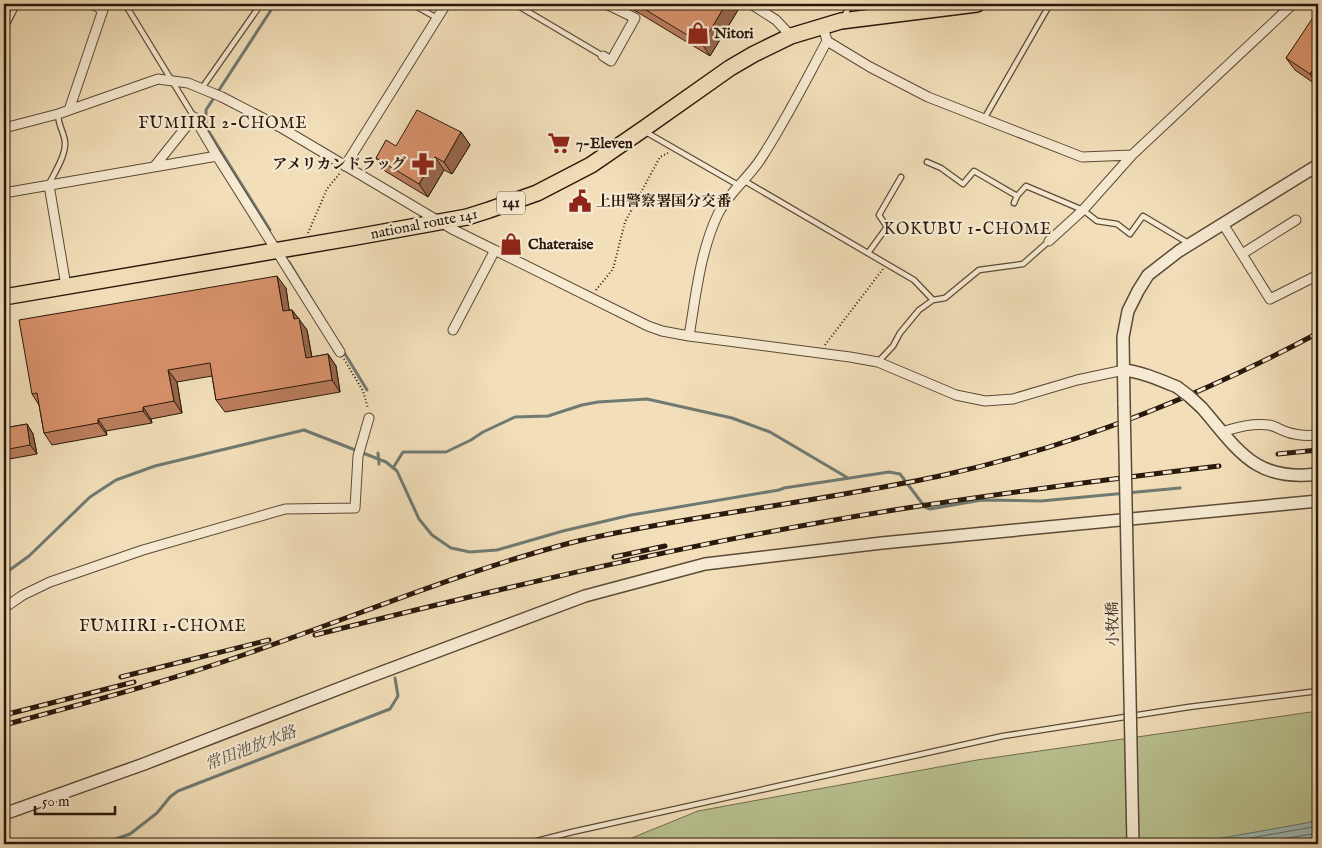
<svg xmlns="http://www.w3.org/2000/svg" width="1322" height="848" viewBox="0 0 1322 848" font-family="'IM FELL English','Noto Serif JP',serif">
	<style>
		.green { fill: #b9c290; stroke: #716d4e }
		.water { fill: #9dbbb8; stroke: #6f7a73 }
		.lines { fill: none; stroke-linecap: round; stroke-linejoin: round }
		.shore { stroke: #636a62; stroke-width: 1 }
		.stream { stroke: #6f7a73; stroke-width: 3 }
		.service-casing { stroke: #5b4a37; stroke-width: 7 }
		.minor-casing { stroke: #5b4a37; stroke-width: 11 }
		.tertiary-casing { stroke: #5b4a37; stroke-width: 14 }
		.trunk-casing { stroke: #29180c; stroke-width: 18 }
		.path { stroke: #29180c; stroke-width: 2; stroke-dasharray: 1 2.5; stroke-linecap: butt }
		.service { stroke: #f7ead2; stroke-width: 4.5 }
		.minor { stroke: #f7ead2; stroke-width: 9 }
		.tertiary { stroke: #f7ead2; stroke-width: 11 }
		.trunk { stroke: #f2dfb9; stroke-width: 15 }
		.rail-casing { stroke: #29180c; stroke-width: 5 }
		.rail { stroke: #f7ead2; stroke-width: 3; stroke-dasharray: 9; stroke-linecap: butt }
		.tertiary-bridge-casing { stroke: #5b4a37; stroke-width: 14; stroke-linecap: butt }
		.tertiary-bridge { stroke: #f7ead2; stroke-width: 11 }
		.wall { fill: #ba7d5c; stroke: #29180c }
		.shaded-wall { fill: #97664b; stroke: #29180c }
		.building { fill: #d8916b; stroke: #29180c }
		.labels { text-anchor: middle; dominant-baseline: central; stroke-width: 4.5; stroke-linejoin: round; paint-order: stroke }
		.shield { fill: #f7ead2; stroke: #675747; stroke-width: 1 }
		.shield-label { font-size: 14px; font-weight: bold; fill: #29180c }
		.poi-label { font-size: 15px; font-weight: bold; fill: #29180c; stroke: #f7ead2; text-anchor: start }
		.street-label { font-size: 15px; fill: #29180c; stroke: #f7ead2 }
		.neighbourhood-label { font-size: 16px; letter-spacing: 1px; fill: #29180c; stroke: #f7ead2 }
		.water-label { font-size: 16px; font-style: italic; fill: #525148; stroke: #f7ead2 }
	</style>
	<rect width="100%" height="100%" fill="#f2dfb9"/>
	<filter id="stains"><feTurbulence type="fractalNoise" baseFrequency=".004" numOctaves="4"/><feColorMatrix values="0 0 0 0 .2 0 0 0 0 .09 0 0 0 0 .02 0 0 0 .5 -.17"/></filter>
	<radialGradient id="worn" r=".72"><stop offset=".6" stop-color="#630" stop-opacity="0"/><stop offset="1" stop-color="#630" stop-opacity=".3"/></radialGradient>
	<path class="green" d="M1318 711V819L1307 823 1191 844H617L698 811 977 760Z"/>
	<path class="water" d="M1318 821V844H1193L1211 840Z"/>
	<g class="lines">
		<path class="shore" d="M1217 844 1318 826
			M1252 844 1318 833"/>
		<path class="stream" d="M270 230 206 127V110L275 4
			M289 262 367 390
			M378 453 379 464
			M393 468 403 452H446L471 440 483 432 515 417 548 416 582 405 598 402 647 399 732 418 770 432 848 478
			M4 574 29 556 90 497 116 480 155 466 304 430 386 462 397 471 419 519 432 535 451 548 470 552 497 550 563 531 631 515 779 490 784 488 889 472 900 474 925 507 930 509 982 500 1041 501 1180 488
			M101 844 130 834 157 813 170 797 178 791 390 709 398 696 395 678"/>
		<defs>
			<path id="service" d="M125 4 194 117
				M412 4 437 18
				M515 4 603 56
				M843 18 851 4
				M4 30 17 4
				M202 88 261 4
				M984 119 1050 4
				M644 131 738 185
				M927 162 941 168 963 184 974 171 1017 196
				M743 180 914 280 933 300
				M49 184C55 172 66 155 65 142 64 132 58 125 58 114
				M1014 203 1017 196 1026 186 1083 210 1097 221 1117 224 1130 234 1143 216 1190 244
				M868 253 887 227 879 215 901 177
				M878 362 893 346 900 333 919 310 933 300 945 298 979 270 1023 264 1049 241
				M525 844 572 832 1003 736 1189 707 1318 691"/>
			<path id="minor" d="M92 4 103 10
				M751 4 776 20 791 36
				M827 41 870 67 928 97 1082 157 1132 155 1293 4
				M603 56 611 61 635 18 606 4
				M69 110 105 4
				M4 128 58 114 158 79 188 83 222 97 280 127 452 229 648 326 662 331 689 336 850 357 878 362 956 395 985 401 1013 399 1077 380 1124 370
				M345 166 446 4
				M154 167 194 117 217 156
				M49 185 66 286
				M4 193 217 156 340 352
				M1223 224 1270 299 1318 275
				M1049 241 1083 210 1132 155
				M1242 254 1296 220
				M453 330 495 250
				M689 336C696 295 700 252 718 214 729 192 749 178 762 157 786 120 806 80 827 41L823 26
				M1222 432C1238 427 1252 423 1269 425 1275 426 1281 430 1287 432 1298 436 1307 436 1318 435
				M4 608 23 595 50 582 143 550 285 509 355 508 358 456 369 418"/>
			<path id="tertiary" d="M1124 370C1142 372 1160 380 1177 387
				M1124 404 1123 337 1128 311 1138 291 1148 275 1179 251 1318 165
				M1202 408C1239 451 1255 482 1318 474
				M4 814 144 764 369 677 585 596 705 564 882 543 1318 501"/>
			<path id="trunk" d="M4 297 356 237 467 217 489 210 537 193 591 165 642 130 730 68 754 54 791 36 841 21 977 4"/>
		</defs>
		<use href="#service" class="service-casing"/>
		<use href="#minor" class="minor-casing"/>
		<use href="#tertiary" class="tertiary-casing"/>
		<use href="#trunk" class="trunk-casing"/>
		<path class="path" d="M308 233 327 189 340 173
			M596 290 613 269 625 222 660 157 668 153
			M825 345 883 269
			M344 359 363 391 368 408"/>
		<use href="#service" class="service"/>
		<use href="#minor" class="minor"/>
		<use href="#tertiary" class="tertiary"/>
		<use href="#trunk" class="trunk"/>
		<defs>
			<path id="rail" d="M1278 454 1318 450
				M614 557 665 546
				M315 635C506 587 699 541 894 510 1002 493 1110 479 1219 466
				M121 677 269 640
				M4 715 134 682
				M4 725C86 703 169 681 249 653 356 616 460 572 570 543 610 533 651 526 692 519 776 505 861 493 944 475 1075 446 1200 396 1318 333"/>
		</defs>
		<use href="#rail" class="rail-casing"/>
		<use href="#rail" class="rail"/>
		<defs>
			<path id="tertiary-bridge" d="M1177 387 1189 396 1202 408
				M1124 404 1133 844"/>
		</defs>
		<use href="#tertiary-bridge" class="tertiary-bridge-casing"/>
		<use href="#tertiary-bridge" class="tertiary-bridge"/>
	</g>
	<path class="wall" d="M624 4H734L738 10 710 56Z
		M1314 4H1318V9Z
		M1318 15V86L1295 70 1286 58Z
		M461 132 470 145 452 174 444 170 428 197 385 171 376 158 396 146Z
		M286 288 289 310H292L307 330 312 357 328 354 336 366 340 392 225 412 216 400 212 376 177 382 182 413 151 419 152 423 106 431 107 435 52 445 44 433 39 405 32 394Z
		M27 424 33 434 37 454 4 460V428Z"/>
	<path class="shaded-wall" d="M726 4H734L738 10 710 56 702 44Z
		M1318 62V85L1310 74Z
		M461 132 470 145 452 174 444 162Z
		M435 157 444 170 428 197 419 184Z
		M277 276 286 288 291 323 283 311Z
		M292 310 307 330 314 370 306 358 294 319Z
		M328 354 336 366 340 392 332 380Z
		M168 370 177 382 182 413 174 401Z
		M143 407 151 419 152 423 143 411Z
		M98 419 106 431 107 435 98 423Z
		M27 424 33 434 37 454 30 445Z"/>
	<path class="building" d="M636 4H726L702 44Z
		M1316 13 1318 15V62L1310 74 1286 58Z
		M417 110 461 132 444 162 435 157 419 184 376 158 386 140 396 146Z
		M277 276 283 311 292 310 294 319 299 318 306 358 328 354 332 380 216 400 210 363 168 370 174 401 143 407V411L98 419V423L44 433 37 393 32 394 19 320Z
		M27 424 30 445 4 450V428Z"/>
	<defs>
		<symbol id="shop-bare" viewBox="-9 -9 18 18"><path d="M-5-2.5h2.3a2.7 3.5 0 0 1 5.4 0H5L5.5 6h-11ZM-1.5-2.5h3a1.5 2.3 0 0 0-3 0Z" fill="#8f2418" stroke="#f7ead2" stroke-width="2.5" paint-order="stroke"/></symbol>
		<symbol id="supermarket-bare" viewBox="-9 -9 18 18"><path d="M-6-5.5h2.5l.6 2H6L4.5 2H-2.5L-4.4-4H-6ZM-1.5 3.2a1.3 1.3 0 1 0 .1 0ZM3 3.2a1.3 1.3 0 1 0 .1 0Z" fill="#8f2418" stroke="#f7ead2" stroke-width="2.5" paint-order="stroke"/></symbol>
		<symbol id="pharmacy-bare" viewBox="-9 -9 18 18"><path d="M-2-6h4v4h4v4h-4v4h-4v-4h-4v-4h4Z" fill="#8f2418" stroke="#f7ead2" stroke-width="2.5" paint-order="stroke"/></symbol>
		<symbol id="civic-bare" viewBox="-9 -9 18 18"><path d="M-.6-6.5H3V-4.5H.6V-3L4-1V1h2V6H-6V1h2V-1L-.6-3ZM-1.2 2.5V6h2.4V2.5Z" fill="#8f2418" stroke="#f7ead2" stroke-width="2.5" paint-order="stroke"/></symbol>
	</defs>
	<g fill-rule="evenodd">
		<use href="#shop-bare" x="682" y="17" width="32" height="32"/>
		<use href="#supermarket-bare" x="543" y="127" width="32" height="32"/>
		<use href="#pharmacy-bare" x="407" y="148" width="32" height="32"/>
		<use href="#civic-bare" x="564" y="185" width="32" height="32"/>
		<use href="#shop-bare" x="495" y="228" width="32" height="32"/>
	</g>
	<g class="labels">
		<rect class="shield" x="497" y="191.5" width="28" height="23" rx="4"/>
		<g class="shield-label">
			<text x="511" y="203">141</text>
		</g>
		<g class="poi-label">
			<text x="714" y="33">Nitori</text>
			<text x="576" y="143">7-Eleven</text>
			<text x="406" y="164" text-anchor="end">アメリカンドラッグ</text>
			<text x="596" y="201">上田警察署国分交番</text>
			<text x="528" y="244">Chateraise</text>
		</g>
		<g class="street-label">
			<text transform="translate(424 224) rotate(-11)">national route 141</text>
			<text transform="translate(1113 624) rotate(-91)">小牧橋</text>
		</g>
		<g class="neighbourhood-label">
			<text x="223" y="124">FUMIIRI 2-CHOME</text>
			<text x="968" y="230">KOKUBU 1-CHOME</text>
			<text x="163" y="627">FUMIIRI 1-CHOME</text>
		</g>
		<g class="water-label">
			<text transform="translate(251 749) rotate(-21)">常田池放水路</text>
		</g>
	</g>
	<rect width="1322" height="848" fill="none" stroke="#f2dfb9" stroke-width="20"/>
	<rect x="5" y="5" width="1312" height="838" fill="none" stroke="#29180c" stroke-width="2.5"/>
	<rect x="10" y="10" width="1302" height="828" fill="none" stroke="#29180c"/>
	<path d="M35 806v8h80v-8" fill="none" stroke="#29180c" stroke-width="2.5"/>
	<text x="42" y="806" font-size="15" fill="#29180c" stroke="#f7ead2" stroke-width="4" paint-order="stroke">50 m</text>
	<rect width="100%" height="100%" filter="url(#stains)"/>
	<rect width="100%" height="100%" fill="url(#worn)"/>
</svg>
